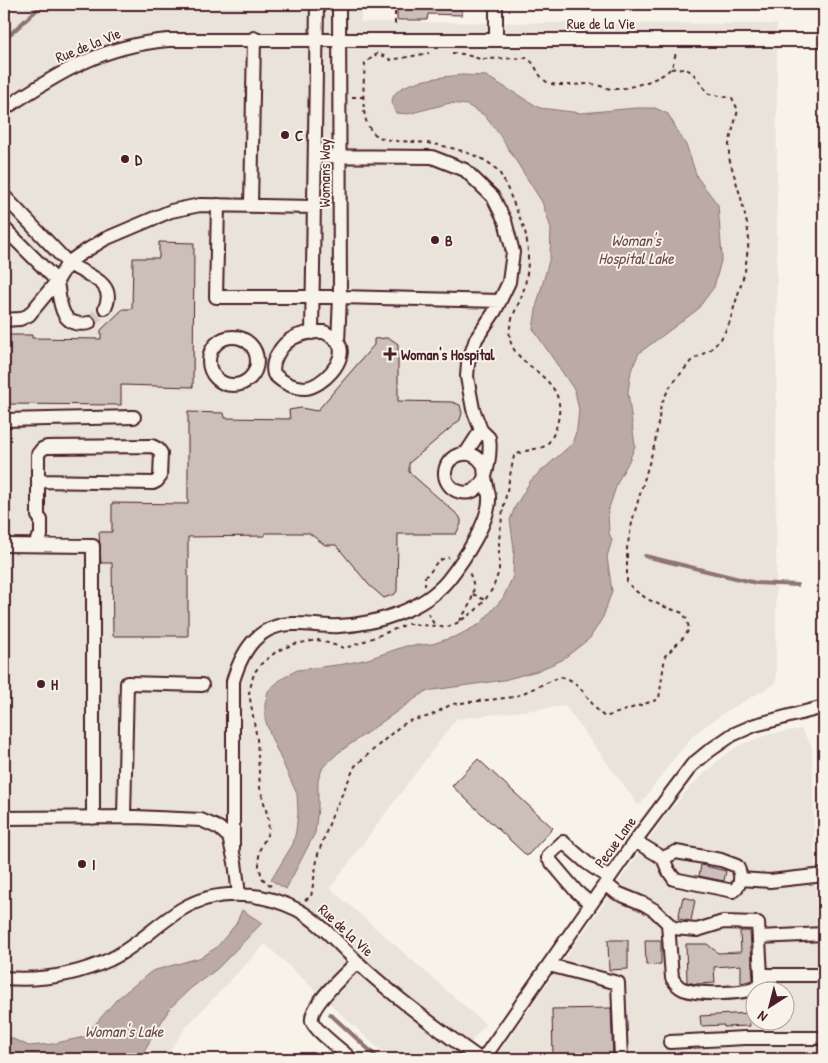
<svg xmlns="http://www.w3.org/2000/svg" width="828" height="1063" viewBox="0 0 828 1063" font-family="'Patrick Hand',sans-serif">
	<style>
		.built { fill: #eae3da; fill-rule: evenodd }
		.water { fill: #bcaaa7; stroke: #8e7275 }
		.lines { fill: none; stroke-linecap: round; stroke-linejoin: round }
		.stream { stroke: #8e7275; stroke-width: 4 }
		.building { fill: #ccbfb9; stroke: #4a1f2b }
		.minor-tunnel { stroke: #d4c9c2; stroke-width: 12; stroke-dasharray: 12 6; stroke-linecap: butt }
		.minor-casing { stroke: #4a1f2b; stroke-width: 16 }
		.path { stroke: #4a1f2b; stroke-width: 2; stroke-dasharray: 4 4; stroke-linecap: butt }
		.minor { stroke: #f7f3e8; stroke-width: 12 }
		.poi-dot { fill: #4a1f2b; stroke: #f7f3e8; stroke-width: 2 }
		.labels { text-anchor: middle; dominant-baseline: central; stroke-width: 4; stroke-linejoin: round; paint-order: stroke }
		.street-label { font-size: 15px; fill: #4a1f2b; stroke: #f7f3e8 }
		.poi-label { font-size: 15px; font-weight: bold; fill: #4a1f2b; stroke: #f7f3e8; text-anchor: start }
		.water-label { font-size: 16px; font-style: italic; fill: #6c4950; stroke: #f7f3e8 }
	</style>
	<rect width="100%" height="100%" fill="#f7f3e8"/>
	<filter id="ink" filterUnits="userSpaceOnUse"><feTurbulence type="fractalNoise" baseFrequency=".02" numOctaves="2"/><feDisplacementMap in="SourceGraphic" scale="10" xChannelSelector="R" yChannelSelector="G"/><feConvolveMatrix kernelMatrix="1 2 1 2 8 2 1 2 1" color-interpolation-filters="sRGB"/></filter>
	<g filter="url(#ink)">
		<path class="built" d="M22 4H361V22L777 24 776 683 727 711 694 734 669 765 639 806 565 706 456 719 330 888 485 1024 458 1059H390L265 944 186 1027 164 1059H4V21Z
			M801 729 812 746 820 1059H494L664 818 687 790 722 757 740 745 769 734ZM756 990H786V1020H756Z"/>
		<path class="water" d="M462 75 486 76 540 108 581 113 636 108H655L668 114 687 147 697 177 718 205 722 257 714 287 697 310 639 353 631 371 628 392 635 446 629 461 618 481 608 511 609 533 612 540 607 557 612 591 603 617 590 638 562 660 537 671 504 680 426 691 338 753 323 767 318 780V808L315 833 286 889 271 880 293 844 296 831 298 813 297 794 271 737 265 719V704L268 691 280 680 297 670 344 664 368 659 406 646 432 644 457 636 480 624 503 598 513 576 514 548 510 520 515 507 531 480 572 444 577 429 579 410 575 391 533 329 537 304 550 257 551 228 542 202 499 134 484 115 467 105 450 103 408 114 396 113C375 81 444 77 462 75Z
			M242 910 262 923 217 969 191 988 170 1008 139 1059H4V1035L29 1046 52 1044 84 1037 117 999 152 971 202 957 217 947 236 924Z"/>
		<g class="lines">
			<path class="stream" d="M4 40 43 4
				M645 556 756 583 797 585
				M330 1014 379 1059"/>
		</g>
		<path class="building" d="M397 4H462V15L428 14 427 20H397Z
			M159 242 194 243 193 387 121 385V405L4 404V335H32V338L101 339V330L123 309H132L133 258H159Z
			M386 338 391 339 398 344V401L452 402 460 405 462 413 460 420 409 463V472L459 516 461 520V524L456 534H398L397 591 395 594 384 598 369 585 336 545H325L309 533H265V536L188 537V636H113L112 563H101L99 532H112V503L188 504V412L224 413 225 418 290 419 289 410 301 408 317 411 374 345V339Z
			M478 759 553 828 527 856 452 786Z
			M701 865 726 871 724 881 699 876Z
			M683 897 695 900 691 921 678 919Z
			M740 931H750L753 980 741 983V965L714 967 715 983 696 984 687 982 686 944H707L718 953 741 952Z
			M608 940H628V969L609 970Z
			M645 940H661V964L646 965Z
			M611 1008 613 1059H553L552 1009Z
			M749 1013 750 1026 724 1027V1025L701 1026 700 1016Z"/>
		<g class="lines">
			<path class="minor-tunnel" d="M89 323 105 308"/>
			<defs>
				<path id="minor" d="M496 39V4
					M4 109C58 73 101 46 168 40H824
					M4 196 68 263C84 275 118 281 105 308
					M218 205 216 297H340L500 301
					M251 206 254 38
					M4 228 57 281C60 300 59 329 89 323
					M4 320 20 319 29 315 57 281 68 263 79 255 105 239 171 211 200 205 314 207
					M324 332C329 335 336 338 339 344 348 360 322 387 305 388 293 388 283 383 274 374 272 367 273 362 277 355 286 337 304 331 324 332Z
					M312 333 317 4
					M209 361a24 24 0 1 1 48 0a24 24 0 1 1-48 0Z
					M338 342 340 297 339 4
					M4 420 134 417
					M466 453 481 430
					M37 540 41 536V520L38 516V454L42 449 47 447 152 446 158 449 161 453 160 477 157 481 153 483 38 481
					M4 545 93 546V818
					M124 817 127 683 202 685
					M4 818 135 817 201 820 219 828 229 837 235 862 239 895
					M635 841 663 858 668 870 674 879 733 891C742 884 742 876 737 866L721 860 676 852 663 858
					M233 848V681C243 648 260 622 298 624 311 624 326 627 339 626 377 624 423 610 448 580 463 561 491 520 489 496 488 490 486 483 485 477 484 472 485 467 482 463 472 447 447 453 445 472 444 489 465 499 477 488 488 480 491 451 489 438L481 430 473 409 467 377 468 363 476 339 495 311 509 282 513 252 505 221 493 197 465 170 432 157 315 156
					M740 879 770 881 824 875
					M606 884 617 893 644 904 654 910 673 928 697 930 723 922 758 923 761 975H824
					M591 904 576 891 548 858 549 855 563 842 587 863 609 878
					M668 923 672 978C675 983 678 987 683 989 698 995 749 995 761 985V975
					M759 937 824 934
					M549 965 618 983 621 1059
					M4 978C41 981 77 975 111 959 137 946 157 924 182 909 217 888 263 892 298 910 325 925 346 953 369 973 404 1004 442 1032 480 1059
					M670 1042 745 1038H824
					M351 1059C343 1051 315 1031 312 1021 309 1006 346 973 357 962
					M483 1059 635 841 692 765 709 751 732 735 755 725 824 707"/>
			</defs>
			<use href="#minor" class="minor-casing"/>
			<path class="path" d="M395 4V26
				M452 53 463 54 480 59 527 58C538 65 537 78 549 83 558 87 581 84 591 84 599 84 605 89 613 89 625 90 663 79 670 69 674 65 675 56 676 51
				M352 97H364
				M425 586V577C437 568 430 562 449 557
				M473 594 485 600
				M428 613 435 626
				M459 621C470 606 480 590 468 571
				M271 886 262 878 259 866V851L268 833 269 821 260 788 257 739 249 693 254 673 261 664 277 651 294 644 318 640 344 648 352 646 408 624 447 627 457 623 475 611 485 600 493 588 499 571V540L503 510 514 456C523 450 533 450 543 447 553 442 558 424 559 414 564 375 515 368 510 339 507 321 518 308 523 292 529 273 530 247 524 228 520 218 515 207 511 197 506 186 503 175 494 167 479 153 437 143 416 142 405 141 393 142 382 138 375 136 370 130 367 123 361 110 364 77 365 63L378 53 391 60 429 53
				M305 900 311 897 318 854 332 816 355 766 399 727 409 721 430 716 452 704 514 697 560 677C581 678 590 707 605 717L659 699 665 656 685 636 689 629 687 620 683 613C661 606 641 599 627 582V548L633 518 655 443 661 405 669 388 691 361 711 349 721 339 729 324 745 271 749 239 747 224 741 198 729 158V144L738 110 732 98 709 94C695 79 695 65 671 69"/>
			<use href="#minor" class="minor"/>
		</g>
	</g>
	<g class="poi-dot">
		<circle cx="285" cy="135" r="5"/>
		<circle cx="125" cy="159" r="5"/>
		<circle cx="435" cy="240" r="5"/>
		<path d="M387.5 346.5h5v5h5v5h-5v5h-5v-5h-5v-5h5z"/>
		<circle cx="41" cy="684" r="5"/>
		<circle cx="82" cy="864" r="5"/>
	</g>
	<g class="labels">
		<g class="street-label">
			<text x="601" y="23">Rue de la Vie</text>
			<text transform="translate(88 45) rotate(-22)">Rue de la Vie</text>
			<text transform="translate(324 173) rotate(-90)">Womans Way</text>
			<text transform="translate(615 842) rotate(-54)">Pecue Lane</text>
			<text transform="translate(346 930) rotate(43)">Rue de la Vie</text>
		</g>
		<g class="poi-label">
			<text x="295" y="135">C</text>
			<text x="135" y="159">D</text>
			<text x="445" y="240">B</text>
			<text x="401" y="354">Woman's Hospital</text>
			<text x="51" y="684">H</text>
			<text x="92" y="864">I</text>
		</g>
		<g class="water-label">
			<text x="636" y="240">Woman's<tspan x="636" dy="18">Hospital Lake</tspan></text>
			<text x="124" y="1031">Woman's Lake</text>
		</g>
	</g>
	<rect width="828" height="1063" fill="none" stroke="#f7f3e8" stroke-width="20"/>
	<rect x="10" y="10" width="808" height="1043" fill="none" stroke="#4a1f2b" stroke-width="2" filter="url(#ink)"/>
	<g transform="translate(770 1006) rotate(216)"><circle r="24" fill="#f7f3e8" stroke="#b29e9c"/>
	<path d="M0-4L9 19L0 12L-9 19Z" fill="#4a1f2b"/>
	<text y="-8" font-size="14" font-weight="bold" text-anchor="middle" fill="#4a1f2b">N</text>
	</g>
</svg>
